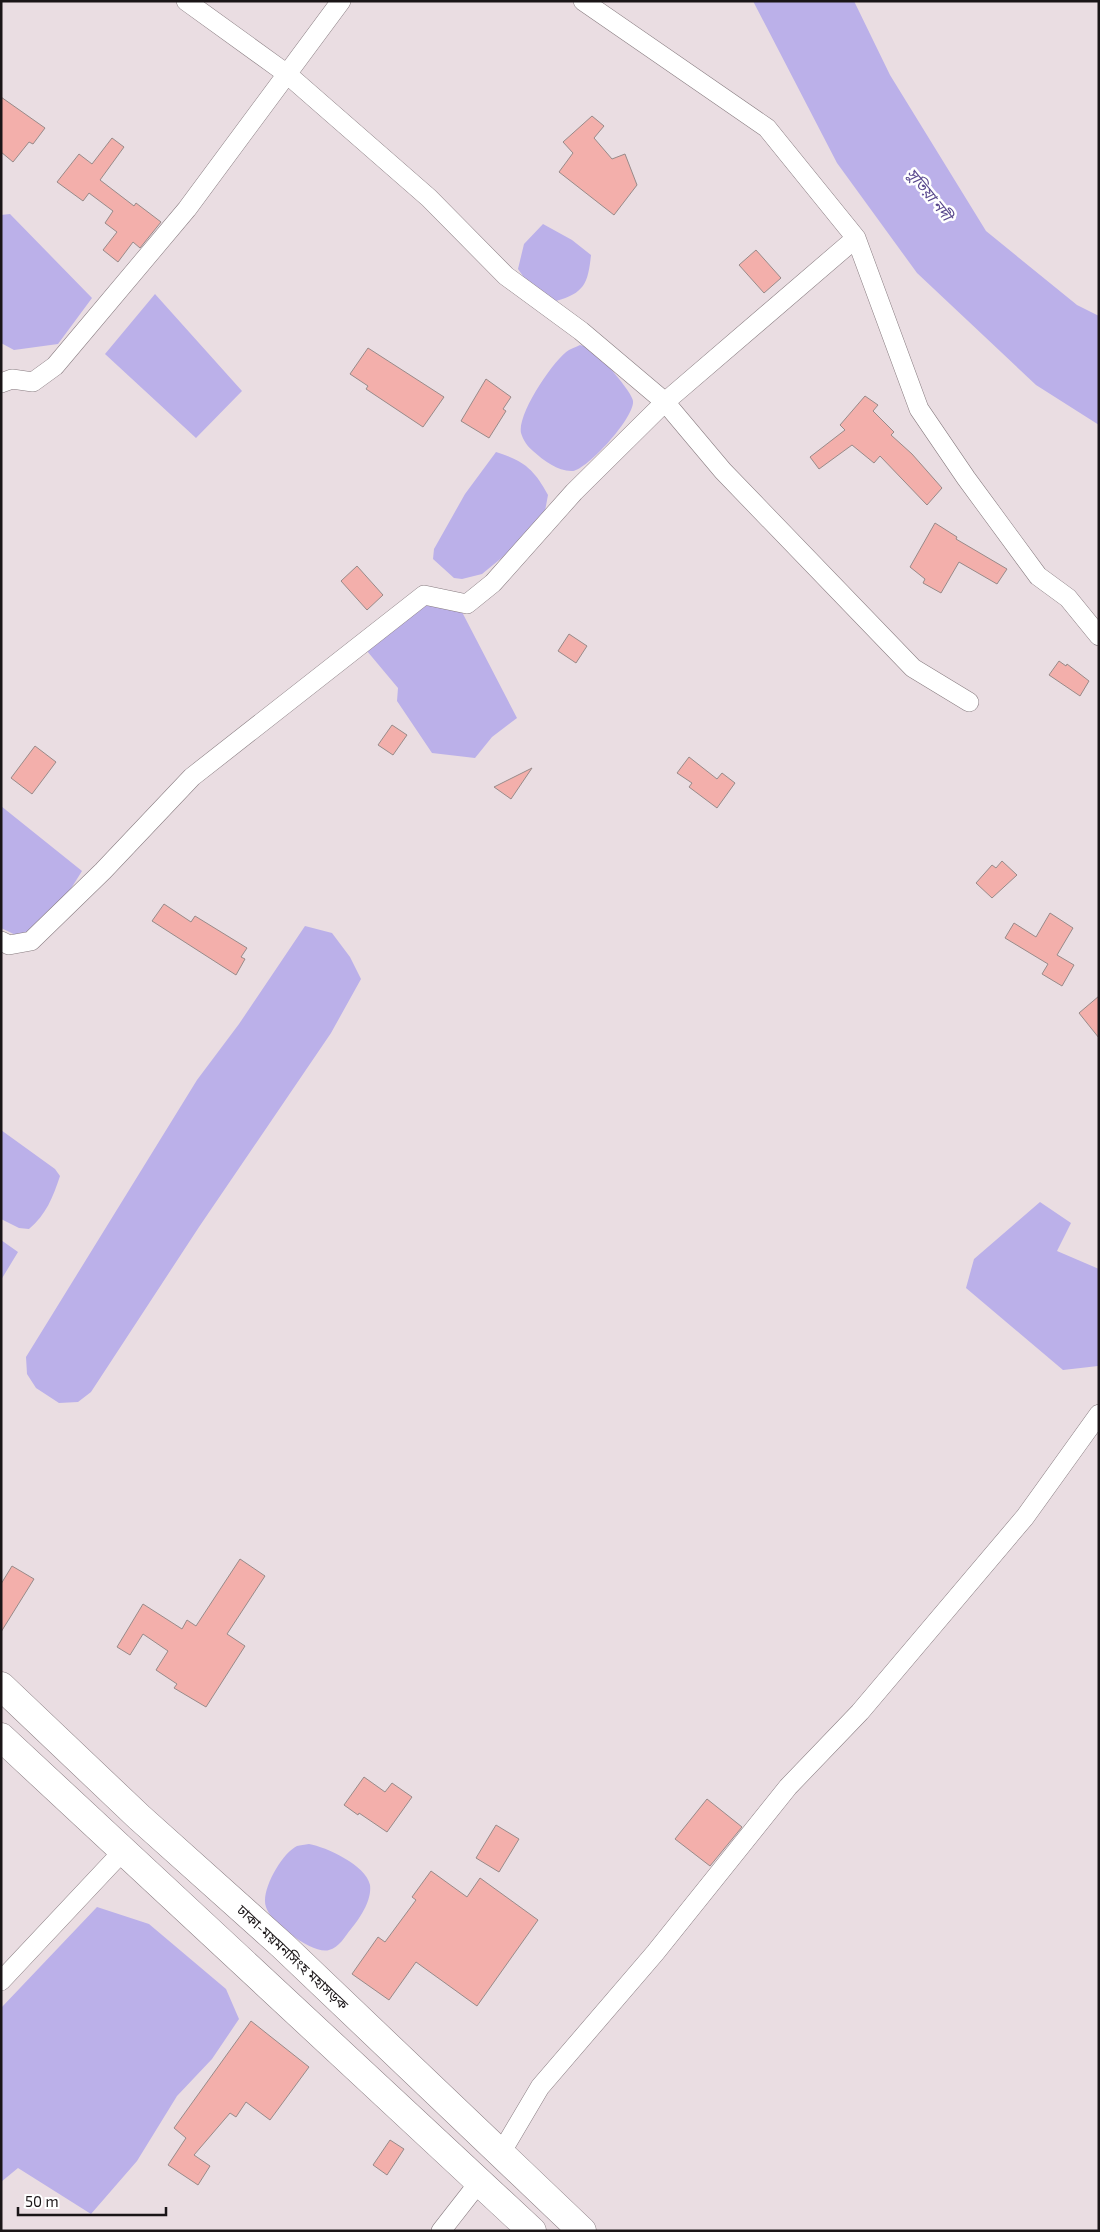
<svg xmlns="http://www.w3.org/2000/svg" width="1100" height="2232" viewBox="0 0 1100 2232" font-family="'Exo 2','Noto Sans Bengali',sans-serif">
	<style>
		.water { fill: #bbb0e9 }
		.building { fill: #f3afab; stroke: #988a89 }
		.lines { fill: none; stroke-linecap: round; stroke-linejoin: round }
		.street-casing { stroke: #887c80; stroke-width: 20 }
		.highway-casing { stroke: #887c80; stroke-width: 29 }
		.street { stroke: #fff; stroke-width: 19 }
		.highway { stroke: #fff; stroke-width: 28 }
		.labels { text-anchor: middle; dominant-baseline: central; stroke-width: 5; stroke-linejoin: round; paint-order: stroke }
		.street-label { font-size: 14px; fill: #1a1517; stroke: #fff }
		.water-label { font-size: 15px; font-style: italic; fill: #59488d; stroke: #fff }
	</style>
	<rect width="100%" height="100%" fill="#eadde2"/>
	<path class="water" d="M753 1H854L890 75 986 231 1077 305 1099 316V425L1036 385 917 273 837 163Z
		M10 214 92 298 58 344 14 350 1 343V215Z
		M543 224 572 240 591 255C588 284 584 293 556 301L534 292 518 269 524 244Z
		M155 294 242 391 196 438 105 354Z
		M580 345C583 346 588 347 591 348 598 353 633 393 633 401 635 417 588 469 573 471 559 472 544 461 533 451 528 447 523 440 521 433 517 414 554 359 569 350 572 348 577 347 580 345Z
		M496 452C524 461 534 469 548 495L545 511 510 551 482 574 462 579 454 578 433 559 434 549 465 494Z
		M423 600 462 612 517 718 492 737 475 758 432 753 397 701 398 688 367 651Z
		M1 806 82 871 60 906 22 938 1 928Z
		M305 926 332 933 350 957 361 979 331 1033 199 1227 91 1392 78 1402 59 1403 36 1388 27 1374 26 1357 197 1080 239 1024Z
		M1 1130 55 1169 60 1176C53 1197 46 1215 29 1229L19 1228 1 1219Z
		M1040 1202 1071 1223 1057 1251 1099 1269 1098 1366 1063 1370 966 1288 974 1259Z
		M1 1240 18 1252 1 1280Z
		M309 1844C326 1847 366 1865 370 1885 372 1900 360 1918 351 1929 345 1936 339 1948 329 1950 313 1955 270 1922 266 1907 260 1891 282 1853 297 1846 300 1845 305 1845 309 1844Z
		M97 1907 149 1924 226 1989 239 2019 212 2059 177 2096 137 2161 91 2214 18 2168 1 2182V2008Z"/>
	<path class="building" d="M1 97 45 128 33 144 29 142 13 162 1 152Z
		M592 116 604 126 594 138 612 159 625 154 637 185 614 215 559 172 573 153 563 142Z
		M112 138 124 147 100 180 134 206 136 203 161 222 140 248 133 242 118 262 103 250 117 232 105 223 113 211 89 193 83 201 57 182 79 154 92 164Z
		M756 250 781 278 764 293 739 265Z
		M368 348 444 397 423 427 366 389 368 386 350 374Z
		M486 379 511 397 503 409 506 411 489 438 461 421Z
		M865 396 878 405 873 411 894 432 891 435 912 454 942 488 927 505 880 456 874 463 852 445 819 469 810 457 845 430 840 425Z
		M935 523 957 537 956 539 1007 569 997 584 959 562 941 593 923 583 925 579 910 567Z
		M357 566 383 595 367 610 341 581Z
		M569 634 587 646 576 663 558 651Z
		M1059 661 1066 666 1067 664 1089 681 1080 696 1049 675Z
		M392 725 407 735 393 755 378 745Z
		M35 746 56 762 32 794 11 778Z
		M689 757 717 779 722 773 735 783 717 808 689 787 692 783 677 773Z
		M532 768 511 799 494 787Z
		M1002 861 1017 875 992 898 976 883 992 865 996 868Z
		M164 904 191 922 195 916 247 948 241 957 245 959 236 975 152 921Z
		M1050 913 1073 928 1057 955 1074 965 1062 986 1042 974 1048 964 1005 938 1014 923 1036 937Z
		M1099 996V1038L1079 1013Z
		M240 1559 265 1576 227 1634 245 1646 206 1707 174 1688 177 1684 156 1670 168 1651 143 1634 130 1655 117 1647 143 1604 182 1629 187 1620 196 1626Z
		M12 1566 34 1579 1 1632V1584Z
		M364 1777 385 1792 392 1783 412 1797 387 1832 359 1813 358 1815 344 1805Z
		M707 1799 742 1827 710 1866 675 1839Z
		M496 1825 519 1839 499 1872 476 1858Z
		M431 1871 467 1897 480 1878 538 1920 477 2006 416 1962 389 2000 352 1974 378 1937 385 1942 416 1900 412 1897Z
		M251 2021 309 2067 270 2120 246 2102 236 2117 230 2113 194 2155 210 2166 198 2185 168 2165 186 2138 174 2128Z
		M390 2140 404 2149 387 2175 373 2165Z"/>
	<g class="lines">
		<defs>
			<path id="street" d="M186 1 287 74 429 198 506 276 581 331 665 402 723 471 913 668 969 702
				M583 1 767 128 856 238 919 409 966 478 1038 576 1068 598 1099 636
				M1 383 12 379 33 382 55 366 187 209 341 1
				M1 941 9 945 31 941 103 871 192 777 424 595 467 604 493 583 574 492 665 402 856 238
				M1 1981 124 1850
				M501 2153 540 2087 655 1953 788 1787 860 1712 1025 1517 1099 1414
				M441 2231 480 2181"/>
			<path id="highway" d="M1 1686 139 1817 283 1946 582 2231
				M1 1737 532 2231"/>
		</defs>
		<use href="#street" class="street-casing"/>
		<use href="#highway" class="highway-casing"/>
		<use href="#street" class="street"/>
		<use href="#highway" class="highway"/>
	</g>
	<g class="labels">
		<g class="street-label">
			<text transform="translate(293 1957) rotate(43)">ঢাকা-ময়মনসিংহ মহাসড়ক</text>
		</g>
		<g class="water-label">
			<text transform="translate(930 194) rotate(51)">সুতিয়া নদী</text>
		</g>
	</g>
	<rect width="1100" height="2232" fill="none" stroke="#1a1517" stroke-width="5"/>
	<path d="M18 2207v8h148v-8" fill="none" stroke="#1a1517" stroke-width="2.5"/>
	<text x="25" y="2207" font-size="15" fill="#1a1517" stroke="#ffffff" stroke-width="4" paint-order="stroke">50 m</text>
</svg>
